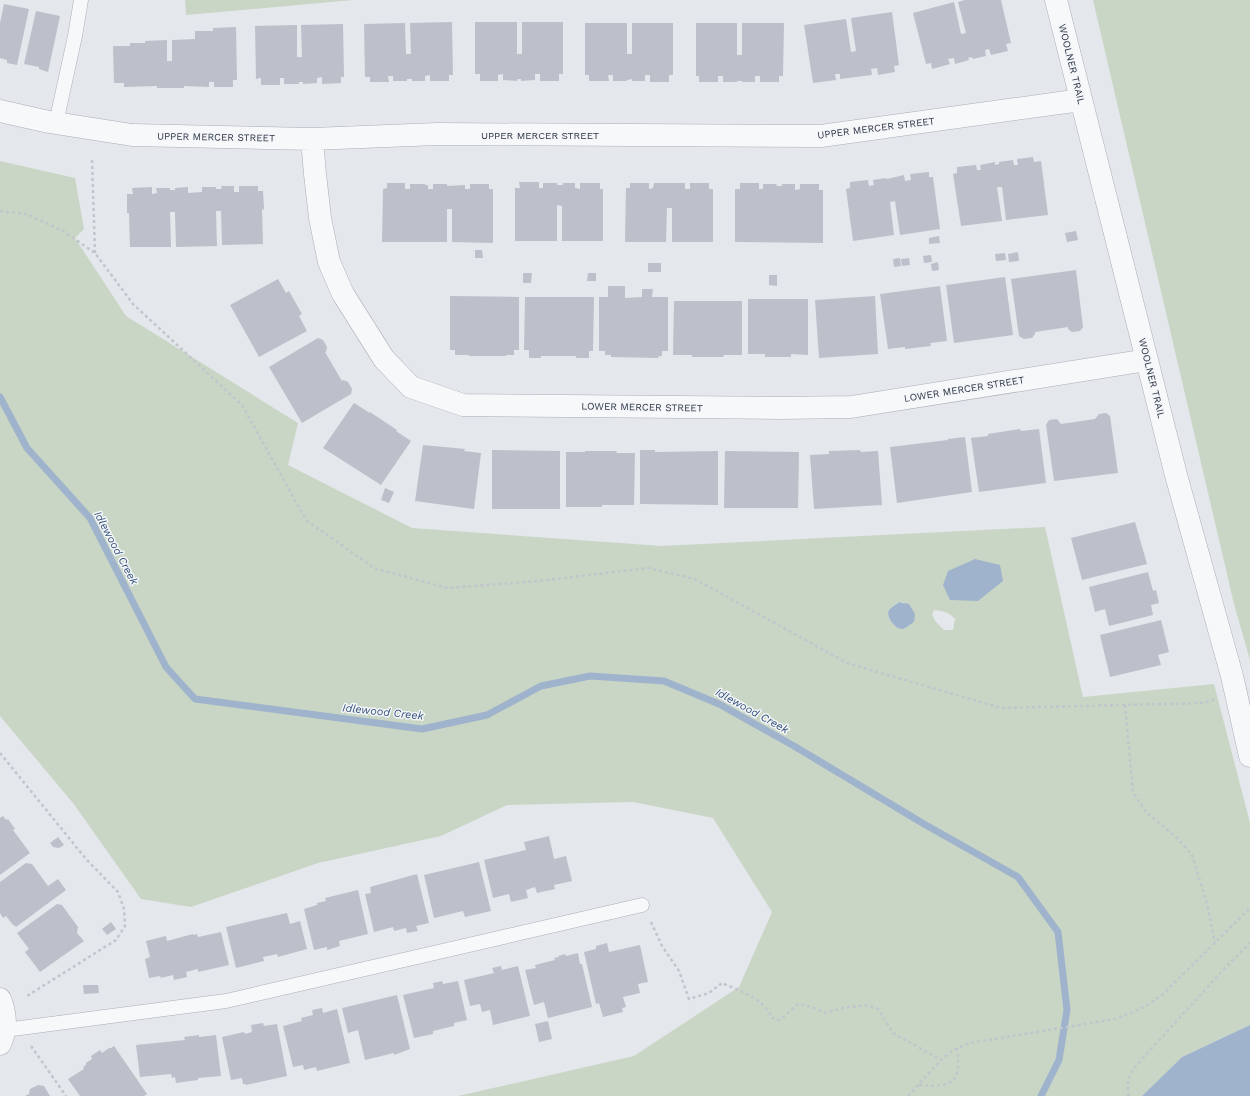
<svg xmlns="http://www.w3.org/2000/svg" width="1250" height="1096" viewBox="0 0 1250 1096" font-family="'Work Sans',sans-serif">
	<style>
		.green { fill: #c9d6c5; fill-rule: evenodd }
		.water { fill: #9fb4cc }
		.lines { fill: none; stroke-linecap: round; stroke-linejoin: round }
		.stream { stroke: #9fb4cc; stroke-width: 7 }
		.building { fill: #bbc0ca }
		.lane-casing { stroke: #a9aeb7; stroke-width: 15 }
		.street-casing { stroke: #a9aeb7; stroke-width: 23 }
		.path { stroke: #c2c5cb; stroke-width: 2.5; stroke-dasharray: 3 3; stroke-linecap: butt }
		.lane { stroke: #f7f8fa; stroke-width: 14 }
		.street { stroke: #f7f8fa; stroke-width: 22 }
		.labels { text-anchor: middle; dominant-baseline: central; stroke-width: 3; stroke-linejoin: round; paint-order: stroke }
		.street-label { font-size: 10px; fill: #2b3445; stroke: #f4f6f9 }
		.water-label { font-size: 11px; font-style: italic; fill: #34527a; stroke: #f4f6f9 }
	</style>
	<rect width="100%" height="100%" fill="#e4e7ec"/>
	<path class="green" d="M185 0H353L186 15Z
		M1093 0H1250V660L1234 604Z
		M0 161 75 178 84 229 75 238 126 316 298 423 288 465 412 528 662 546 1045 527 1083 697 1214 684 1250 823V1025L1182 1057 1142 1096H458L634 1056 739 987 772 912 713 818 633 802 507 805 441 836 318 863 191 907 141 899 73 803 0 716ZM899 602H904L914 622C910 624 906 628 903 629 896 630 885 617 889 610 891 607 896 604 899 602ZM934 610C943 611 949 612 955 619L953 630H944L936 622 932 615Z"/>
	<path class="water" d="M975 559 1000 565 1003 581 978 601 950 600 943 585 948 571Z
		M899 602 909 604 915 614 914 622C911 624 906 628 903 629 896 630 885 617 889 610 891 607 897 604 899 602Z
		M1250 1025V1096H1142L1182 1057Z"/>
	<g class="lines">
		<path class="stream" d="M0 397 27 448 90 518 166 667 195 699 422 729 487 715 541 686 590 676 664 681 719 704 794 746 924 824 1018 877 1058 932 1067 1010 1059 1060 1041 1096"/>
	</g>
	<path class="building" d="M965 0H1001L1011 43 1006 44 1008 51 991 55 989 49 985 50 986 56 973 59 972 57 968 58 969 60 955 64 954 58 948 59 950 64 932 69 931 63 926 64 913 13 954 2 961 34 966 33 958 2Z
		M4 4 29 9 17 65 7 63V60L0 58V23Z
		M36 11 60 16 48 72 39 69V67L24 64Z
		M892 12 899 65 894 66 895 72 878 75 877 68 871 69 872 75 840 79V74H835L836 80 813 83 804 25 846 19 851 52 856 51 851 18Z
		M452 22 453 75H449V81H430V75L425 76V81H412V79H407V81H393V76H388L389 82H370V77H365L364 24 405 23 406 54H411L410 23Z
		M475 22H517V54H522V22H563V74H559V81H540V74H535V80L521 81V79H518L517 81 503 80V74L498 75V81H480V74H475Z
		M585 23H627V54H632V23H673V75H669V82H650V75H645V81H632V79L627 80V81H613V75H608L609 81H589V75H585Z
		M696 23H737V55H742V23H784L783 76H779V82H760V76H755V82H742V81H737V82H723V76H718V82H699V76H696Z
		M343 24 344 77H341V83L322 84V77L317 78V83L303 84V82H299V84H284V78H280V85H261V78L256 79 255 26 297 25V57H302L301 25Z
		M236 27 237 80H233V87H214V82H209V87L184 86V88H157V86L124 87V83H114L113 46H130V43H145V41L167 40V61H172V40L195 39V31H213V28Z
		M1033 157 1034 162 1041 161 1048 215 1006 220 1002 187H997L1002 221 961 226 953 174 957 173V167L976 165 977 170H981L980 165 995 162V165L999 164V162L1013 160 1014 165H1018L1017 159Z
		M929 172V177H933L940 229 900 235 895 201 890 202 894 235 853 241 846 189 850 188V182L868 180 869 186 874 185 873 180 886 178 887 179 904 175 905 181 911 180 910 174Z
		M519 182H539V188H543V183H557V185H563V183H575V188L580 189V183H600V189H603V241H562V206L557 205V241H515V188H520Z
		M387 183H405V189H410V184H425V185H428V189H433V184H447V186L465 185V189H470V184H489V189H493V243L452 242V209H447V242H382L383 189 387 188Z
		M630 183H649V189L653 188 654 183H685V189H690V183H709V189H713V242H672V208H667L666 242H625L626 188H630Z
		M740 183H759V189H763V184H776L777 186H782V184H795V190L800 189V184H819V190H823V243L735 242V189H740Z
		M221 186H234V192H239V186H258V191H263L264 209 262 210 263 244 222 245 221 211H216L217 246 176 247 175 212H170L171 247H130L129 213H127V194H133L132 188 152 187V194L157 193 156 188H170V190H175V188L188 187V193L202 192V187H216V189H222Z
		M1076 231 1078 240 1067 242 1065 233Z
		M939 236 940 243 929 244V238Z
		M475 250H482L483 258H475Z
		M1018 252 1019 261 1009 262 1008 254Z
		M1005 253 1006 260 996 261 995 254Z
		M931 255 932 262 924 263 923 256Z
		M900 258 901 266 894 267 893 259Z
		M909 258 910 265 902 266 901 259Z
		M938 262 939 270 932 271 931 264Z
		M648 263H661V272H648Z
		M1076 270 1083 327 1080 331 1072 332 1068 329V327L1035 332V334L1032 338 1024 339 1019 336 1011 279Z
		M523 273H532L531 283H523Z
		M588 273H596V281H587Z
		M769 275H777V286L769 285Z
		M1005 277 1013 335 954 343 946 285Z
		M278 279 286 293 289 291 302 314 299 316 307 331 259 357 230 305Z
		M608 286H625V298L642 297V289H653L652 297H668V351H662V356H659L658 358 611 357V355H605V351H599V297H608Z
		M940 286 947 341 930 343 931 346 905 349V347L888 349 880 294Z
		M450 296 519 297V350H514V355H506V356H469V355H455V350H450Z
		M875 296 878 354 819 358 815 300Z
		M525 297H594L593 351H589V358H576V356H541V358H529V350H524Z
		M748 299H808V355L791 354V357H765V354H748Z
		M674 301H742V355H724L723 357H692V355H673Z
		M318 338 323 340 327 347 326 352H325L342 381 343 380 348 382 352 389 351 394 302 423 269 367Z
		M354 403 370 413V412L397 430 396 431 411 441 381 485 323 448Z
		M1106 413 1110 416 1118 473 1054 481 1046 425 1049 420 1057 419 1061 424 1095 419 1099 414Z
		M1020 429 1021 431 1039 429 1046 483 979 492 971 438 988 436V434Z
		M965 437 972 492 897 503 890 447 948 440V439Z
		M423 445 465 449 464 451 481 453 474 509 415 501Z
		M492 450 560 451V509H492Z
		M640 450H655V452L718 451V505L640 504Z
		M860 450 861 452 878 451 882 505 814 509 810 455 829 454V451Z
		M585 451H617L616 453H635L634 505H602V507H566V452H585Z
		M725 451 799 452 798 508H724Z
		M385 488 394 492 389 503 381 500Z
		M1135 522 1147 564 1082 580 1071 538Z
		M1148 572 1153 591 1156 590 1159 603 1151 605 1153 615 1109 626 1105 609 1095 612 1089 587Z
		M1161 620 1169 652 1158 655 1161 665 1110 677 1100 635Z
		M3 816 6 820 8 819 15 829 13 830 30 853 0 875V818Z
		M549 836 554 859 566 856 572 881 554 885 555 889 537 893 535 887 526 890 528 898 511 902 509 894 493 898 484 860 526 850 524 842Z
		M58 837 64 845 59 848 53 847 50 843Z
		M479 862 491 911 465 917 463 911 434 918 424 875Z
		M26 863 32 864 48 886 58 879 66 890 16 927 14 925H13L6 916 3 918 0 913V882Z
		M417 874 429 923 416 926 418 931 407 933 406 928 394 931 393 927 374 932 365 894 371 893 370 887Z
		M358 890 368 934 339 941 340 946 327 950V947L314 950 304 909 317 905V903L326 901 325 898Z
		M57 904 62 905 78 927 77 933 84 941 40 972 25 952 29 949 17 933Z
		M287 913 290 924 300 921 307 949 278 957 277 954 263 957 264 961 236 968 226 927Z
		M111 922 116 929 107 935 102 929Z
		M221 932 229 965 198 972V969L186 972 187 977 174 980 173 975 161 978 160 976 149 978 145 959 150 957 146 941 166 936 167 941 193 934V935L197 934 198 937Z
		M607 943 609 952 640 945 648 982 638 984 640 993 623 997 626 1007 622 1008 623 1012 603 1017 599 1003 596 1004 584 952 596 949V946Z
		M578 953 580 964H582L592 1007 548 1018 544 1002 534 1005 525 970 536 968 535 965 555 960 554 958 559 957 558 956 565 954 566 956Z
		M501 966 502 970 518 966 530 1016 493 1025 490 1010 482 1012 480 1004 470 1006 464 980 494 973 492 968Z
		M442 981 443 984 458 981 467 1020 454 1023V1026L433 1031V1034L414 1038 403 995 434 988 433 983Z
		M83 985H98L99 993 84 994Z
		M397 995 410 1049 394 1055V1053L365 1060 358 1030 348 1033 342 1008Z
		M322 1008 323 1013 337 1009 350 1063 317 1071 316 1067 304 1070 303 1065 293 1067 283 1026 302 1021 301 1018 313 1015 312 1010Z
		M548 1021 552 1039 539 1042 535 1024Z
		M263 1023 264 1026 277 1024 287 1076 246 1085V1084H243L242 1078 231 1080 222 1037 244 1032 245 1034 252 1032 251 1025Z
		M199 1035V1037L216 1035 221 1076 198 1078V1080L176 1083 175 1077 172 1078 171 1074 140 1077 136 1045 185 1040 184 1037Z
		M114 1046 147 1094 144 1096H80L68 1079 84 1069 83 1067 86 1065V1063L92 1059 91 1056 100 1050 102 1053 109 1048H111Z
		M38 1085 44 1086 50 1096H25L29 1094 30 1089Z"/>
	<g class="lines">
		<defs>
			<path id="lane" d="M56 123 75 36 81 0
				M5 1030 226 1001 642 905"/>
			<path id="street" d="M1056 0 1176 475 1232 676 1250 756
				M0 111 49 122 132 135 312 139 437 134 821 136 1081 100
				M312 139 315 174 320 218 329 262 343 294 384 359 411 387 463 405 780 408 851 407 1147 360
				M0 999C6 1014 7 1029 0 1044"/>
		</defs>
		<use href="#lane" class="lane-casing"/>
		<use href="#street" class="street-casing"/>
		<path class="path" d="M92 160 95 253
			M0 211 27 214 63 231 95 253 133 304 242 405 306 520 374 568 447 588 539 581 648 568 695 579 847 663 1001 708 1204 703 1215 699
			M1125 705 1133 792 1146 812 1175 836 1192 855 1207 904 1215 943
			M0 753 86 859 118 892 124 909 125 926 116 940 27 996
			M651 922 662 946 679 971 689 999 709 993 722 983C740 991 764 998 772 1018L780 1020 798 1004 812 1007 825 1013 843 1008 865 1005 878 1009 893 1033 941 1060
			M31 1046 66 1096
			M919 1085C952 1088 962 1083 957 1048
			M908 1096 941 1060 953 1050 970 1043 1115 1019C1134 1012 1148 1006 1163 994L1250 908
			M1129 1096C1125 1077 1131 1073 1142 1059L1224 969 1250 943"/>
		<use href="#lane" class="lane"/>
		<use href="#street" class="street"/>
	</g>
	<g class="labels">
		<g class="street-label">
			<text transform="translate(1072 64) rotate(76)">WOOLNER TRAIL</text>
			<text transform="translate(876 128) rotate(-7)">UPPER MERCER STREET</text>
			<text x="540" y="135">UPPER MERCER STREET</text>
			<text transform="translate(216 137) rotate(1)">UPPER MERCER STREET</text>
			<text transform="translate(1152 378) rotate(76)">WOOLNER TRAIL</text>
			<text transform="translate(964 389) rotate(-9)">LOWER MERCER STREET</text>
			<text transform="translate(642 407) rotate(1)">LOWER MERCER STREET</text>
		</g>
		<g class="water-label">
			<text transform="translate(116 548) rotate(62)">Idlewood Creek</text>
			<text transform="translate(752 711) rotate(29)">Idlewood Creek</text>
			<text transform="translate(383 712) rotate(6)">Idlewood Creek</text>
		</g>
	</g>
</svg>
